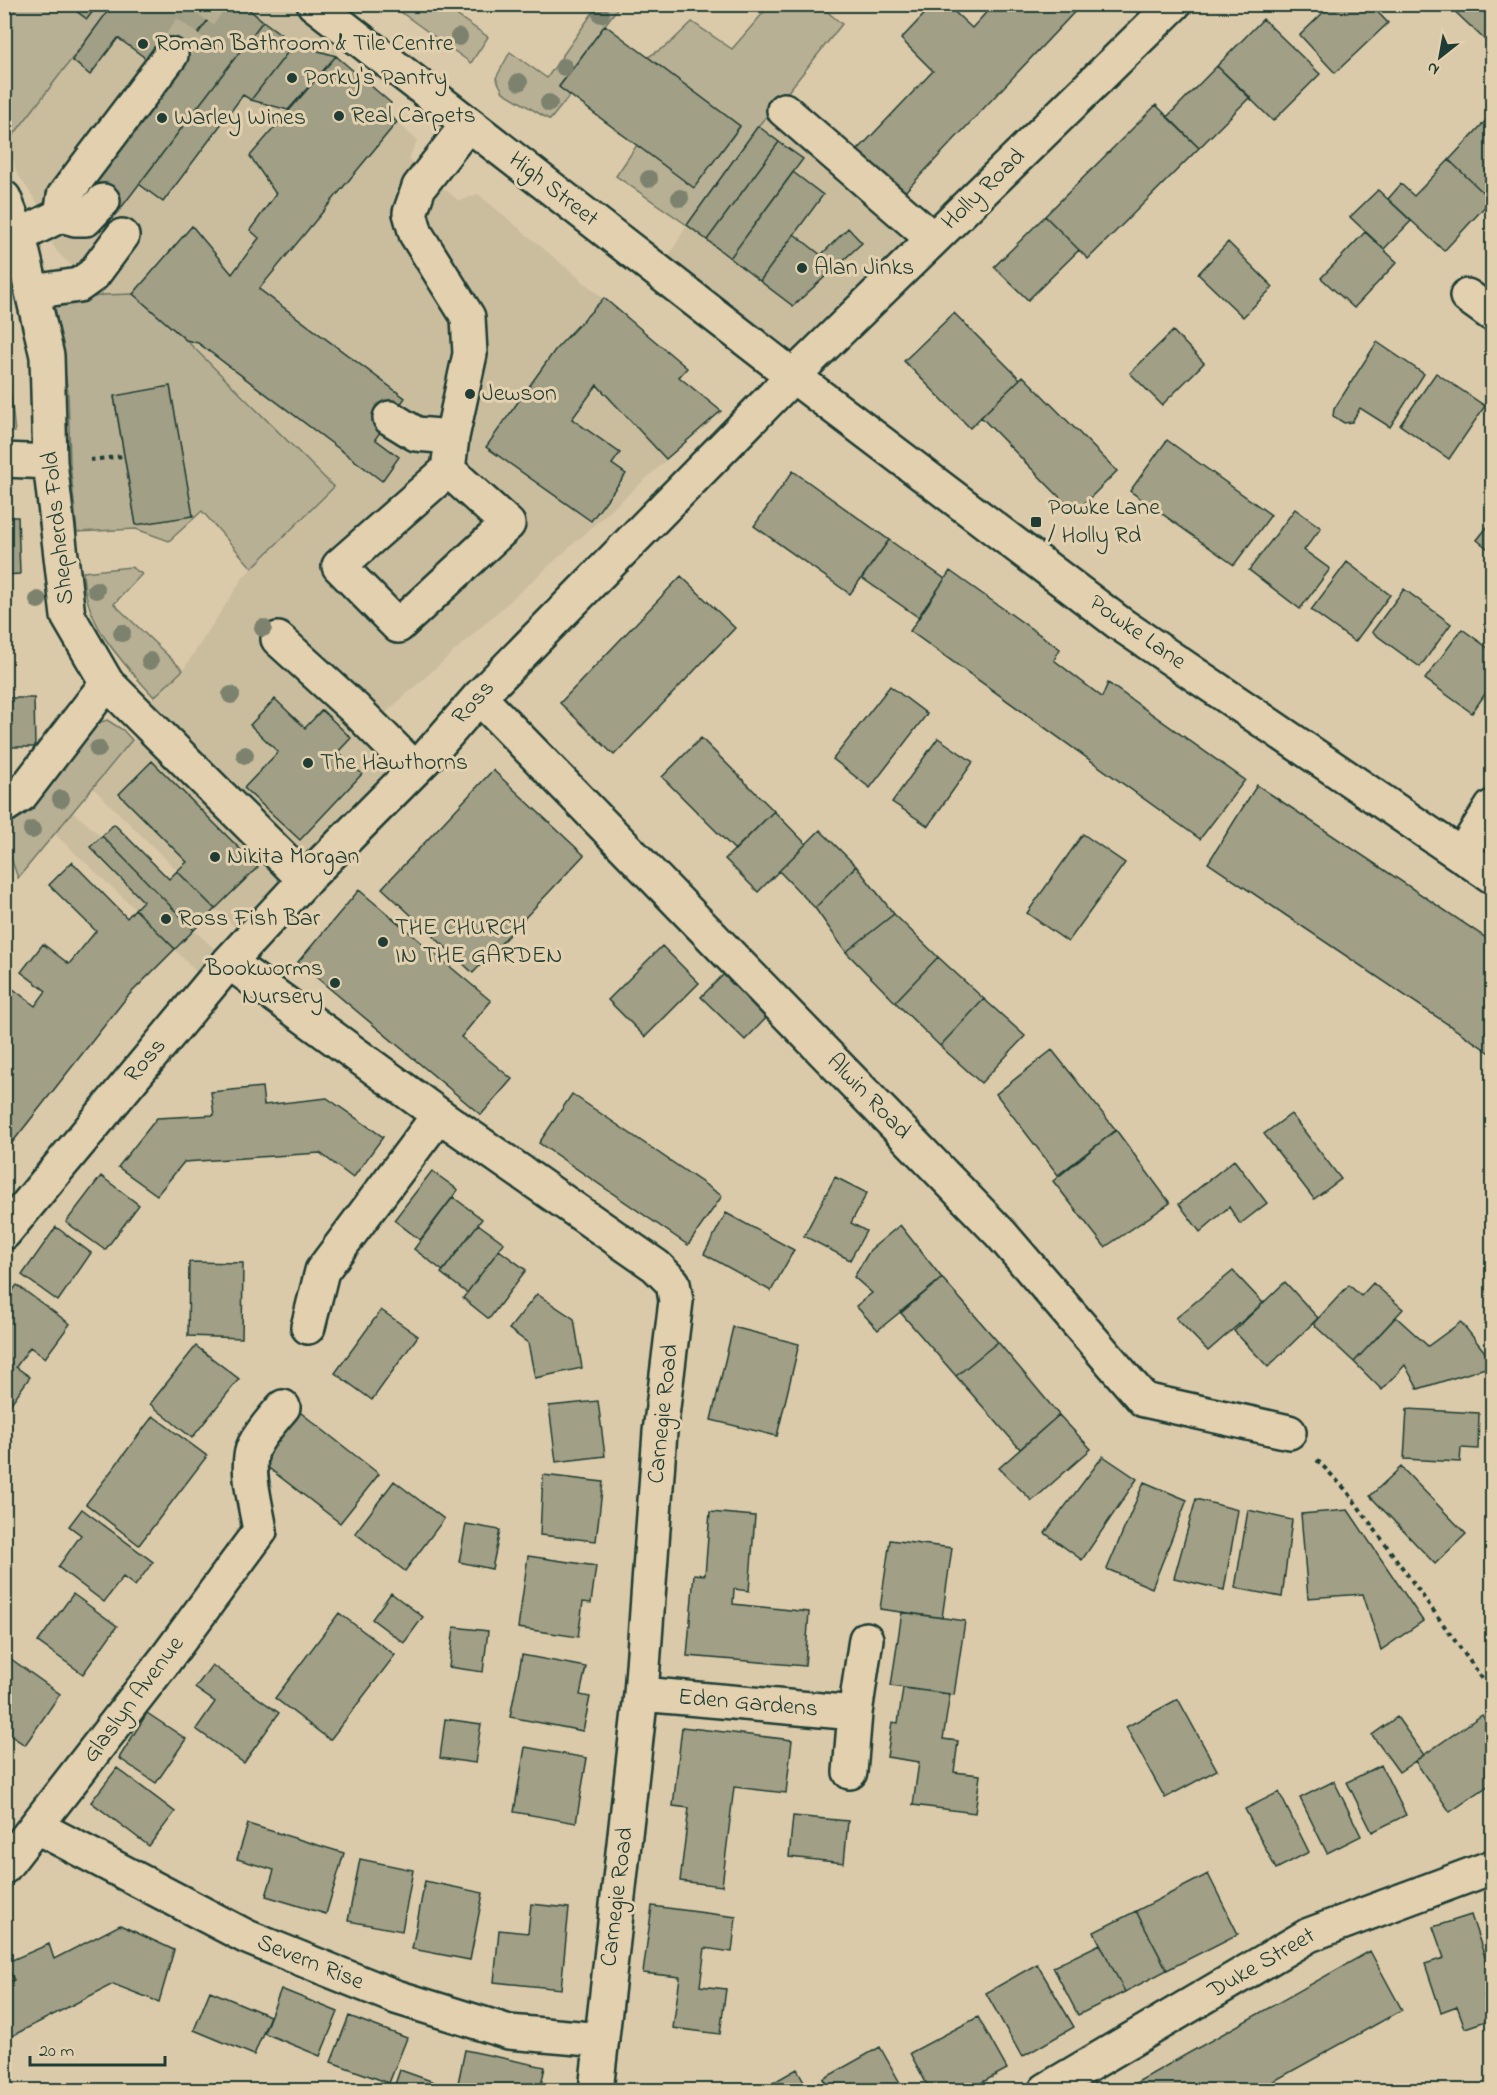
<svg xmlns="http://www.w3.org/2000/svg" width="1497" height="2095" viewBox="0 0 1497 2095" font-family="'Indie Flower',sans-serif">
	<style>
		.built { fill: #cabd9e }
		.green { fill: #b8b094; stroke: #6c7664; stroke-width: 1.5; fill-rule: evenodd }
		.building { fill: #a19f85; stroke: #1f3d34; stroke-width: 1.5 }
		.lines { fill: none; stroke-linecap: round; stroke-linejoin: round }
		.minor-tunnel { stroke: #b5ae92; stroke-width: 33; stroke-dasharray: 33 16; stroke-linecap: butt }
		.minor-casing { stroke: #1f3d34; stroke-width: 38 }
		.major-casing { stroke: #1f3d34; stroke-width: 38 }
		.path { stroke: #1f3d34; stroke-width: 4; stroke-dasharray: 4.5 4.5; stroke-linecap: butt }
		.minor { stroke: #e3d0ae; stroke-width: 33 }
		.major { stroke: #e3d0ae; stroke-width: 33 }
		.tree { fill: #7c826e }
		.poi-dot { fill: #1f3d34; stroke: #e3d0ae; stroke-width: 2 }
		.labels { text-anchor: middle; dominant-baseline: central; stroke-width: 6; stroke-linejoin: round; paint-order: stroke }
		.poi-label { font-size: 24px; fill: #1f3d34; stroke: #e3d0ae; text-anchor: start }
		.street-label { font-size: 24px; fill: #1f3d34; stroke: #e3d0ae }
	</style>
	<rect width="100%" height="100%" fill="#dbcaa9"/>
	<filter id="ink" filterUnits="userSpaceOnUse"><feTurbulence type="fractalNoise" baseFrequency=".0167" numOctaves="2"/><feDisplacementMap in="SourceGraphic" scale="12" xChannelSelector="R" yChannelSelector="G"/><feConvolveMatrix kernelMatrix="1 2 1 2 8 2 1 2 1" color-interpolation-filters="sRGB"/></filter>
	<g filter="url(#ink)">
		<path class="built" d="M112 5H314L343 28 336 56 391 103 385 111 417 140 409 159 459 201 478 194 687 368 679 377 721 411 378 720 427 757 248 940 93 788 148 723 141 716 154 697 183 670 244 576 334 487 133 294 103 295 58 253 46 234 38 204 16 172 9 141Z
			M782 90 856 152 941 231 793 376 659 273 687 225Z
			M73 812 102 837 194 930 229 962 209 985 135 909 55 834Z"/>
		<path class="green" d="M19 5H67L87 19 98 5H113L9 141 4 131V23Z
			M391 5H442L488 37 471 63Z
			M598 5H620L559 86 570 95 550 120 503 92 496 78 510 52 547 78Z
			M770 5H819L842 24 787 93 758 126 687 225 616 176 637 145 694 187 740 127 648 57 669 44 692 22 732 49Z
			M133 294 186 340 334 487 252 568 202 511 169 541 136 529 77 532 70 463 68 392 55 306 103 295ZM170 386 192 516 136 525 114 397Z
			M4 333 15 432 5 433Z
			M131 567 142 574 114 604 183 670 154 697C120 659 85 626 83 572Z
			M107 720 123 730 132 740 18 878 5 841V826L22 816 45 793 92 725Z"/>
		<path class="building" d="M67 4H98L87 19Z
			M113 4H220L185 51 165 36 148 60 118 38 90 75 72 60Z
			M220 4H242L263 21 118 212 83 186Z
			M934 4H946L972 28 994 4H1082L902 195 856 152 933 71 901 39Z
			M1332 4H1370L1388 23 1335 73 1300 35Z
			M1447 4H1492V35L1486 41Z
			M1263 19 1320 74 1273 121 1217 66Z
			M263 21 294 44 251 100 243 95 163 202 139 184Z
			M605 25 740 126 694 188 559 87Z
			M294 44 336 56 288 110 251 100Z
			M336 56 391 103 385 111 397 122 259 289 405 398 375 439 399 457 382 481 198 343 186 340 133 294 192 226 232 274 259 238 250 230 276 194 250 156Z
			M1217 66 1250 97 1199 148 1167 117Z
			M1156 105 1199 148 1088 259 1045 216Z
			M1492 114V199L1491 200 1449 160Z
			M758 126 779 142 707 240 687 225Z
			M779 142 803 159 730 258 707 240Z
			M1449 160 1491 200 1444 251 1388 199 1401 184 1414 196Z
			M793 172 823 195 760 281 730 258Z
			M1378 190 1411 221 1384 249 1350 217Z
			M1045 216 1079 250 1028 300 994 267Z
			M848 228 862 243 793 306 760 281 794 234 821 255Z
			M1365 232 1397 262 1354 308 1321 278Z
			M1228 242 1273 287 1243 317 1198 274Z
			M604 298 687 368 679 377 721 411 666 459 597 385 572 419 620 453 612 464 626 474 591 521 486 447 555 350Z
			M954 313 1020 379 970 428 904 361Z
			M1173 331 1204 363 1162 405 1130 373Z
			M1377 342 1424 374 1390 427 1360 408 1352 422 1344 423 1333 416 1334 409Z
			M1436 373 1485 406 1449 459 1400 425Z
			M1023 376 1117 471 1075 513 981 417Z
			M170 386 193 516 136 525 114 396Z
			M1167 440 1271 515 1234 565 1130 491Z
			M793 471 889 540 850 594 754 526Z
			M1295 509 1321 528 1304 550 1330 569 1300 609 1249 570Z
			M4 517H18L20 574 4 575Z
			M1492 521V552L1477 540Z
			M889 540 945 579 918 617 862 578Z
			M1347 562 1390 595 1355 642 1311 610Z
			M950 571 1060 649 1054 660 1102 697 1108 683 1245 780 1200 839 910 631Z
			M681 576 735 628 614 755 560 703Z
			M1404 589 1451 624 1420 667 1372 632Z
			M1462 629 1492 651V684L1472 713 1425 679Z
			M890 686 927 714 870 788 833 759Z
			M4 698H34L35 747H4Z
			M275 699 305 728 322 710 351 738 338 752 362 774 300 840 244 788 278 752 250 725Z
			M701 738 774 811 735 850 662 777Z
			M938 738 973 762 928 826 892 802Z
			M152 761 258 867 215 909 177 871 187 862 119 794Z
			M493 770 584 855 473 973 382 888Z
			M1257 785 1492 942V1054L1208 863Z
			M774 811 806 844 758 892 725 859Z
			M114 824 169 879 177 871 215 909 194 930 102 836Z
			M820 830 856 866 815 908 779 871Z
			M1083 834 1125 863 1068 942 1027 913Z
			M102 836 194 930 175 949 135 909 143 901 90 847Z
			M72 862 127 918 135 909 175 949 127 997 4 1153V1044L10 1037 4 1032V989L8 985 35 1006 46 991 21 972 43 944 69 964 96 931 49 885Z
			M856 866 894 914 846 952 815 908Z
			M359 890 491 1001 461 1037 512 1079 481 1115 298 962Z
			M894 914 938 957 895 1002 846 952Z
			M662 946 699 983 645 1037 608 1000Z
			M938 957 984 999 940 1046 895 1002Z
			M727 971 771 1013 745 1040 701 997Z
			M984 999 1025 1036 981 1083 940 1046Z
			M1052 1050 1116 1130 1058 1175 996 1094Z
			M262 1087 264 1105 327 1098 383 1137 353 1178 320 1153 184 1162 157 1195 118 1167 157 1118 214 1115 211 1092Z
			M572 1094 722 1196 688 1245 539 1143Z
			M1291 1114 1341 1179 1314 1199 1264 1134Z
			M1116 1130 1170 1203 1105 1247 1053 1181Z
			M1234 1160 1267 1203 1240 1224 1229 1207 1200 1232 1179 1204Z
			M432 1171 458 1190 420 1240 394 1220Z
			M101 1176 139 1205 105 1250 66 1222Z
			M835 1177 867 1193 851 1223 866 1231 850 1260 804 1236Z
			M453 1197 482 1219 443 1271 414 1249Z
			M726 1213 794 1250 771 1291 704 1254Z
			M478 1224 504 1243 467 1293 441 1273Z
			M900 1225 942 1278 878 1330 856 1306 872 1293 854 1277 870 1250Z
			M56 1227 91 1253 58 1301 22 1275Z
			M499 1250 526 1270 489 1319 463 1298Z
			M189 1262 243 1263 242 1338 188 1336Z
			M1233 1271 1263 1303 1208 1351 1176 1318Z
			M942 1278 998 1342 956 1376 901 1313Z
			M1285 1282 1318 1318 1268 1367 1234 1331Z
			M1373 1283 1403 1309 1354 1362 1313 1324 1349 1285 1361 1296Z
			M17 1285 70 1324 45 1358 30 1347 16 1367 30 1377 4 1413V1302Z
			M537 1294 574 1319 582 1368 535 1378 528 1343 509 1329Z
			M381 1310 418 1336 372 1400 335 1373Z
			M1396 1317 1428 1346 1461 1322 1492 1361V1366L1418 1389 1405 1365 1382 1390 1354 1362Z
			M733 1327 799 1344 777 1436 711 1420Z
			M998 1342 1059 1415 1020 1449 956 1376Z
			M196 1346 239 1379 192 1438 150 1404Z
			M598 1401 605 1456 556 1462 549 1406Z
			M296 1409 379 1474 340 1523 257 1459Z
			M1407 1409 1479 1413 1478 1449 1461 1448 1460 1462 1404 1459Z
			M1059 1415 1091 1449 1032 1501 999 1468Z
			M153 1416 207 1456 139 1545 86 1504Z
			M1103 1456 1137 1479 1082 1560 1045 1533Z
			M1401 1467 1466 1534 1435 1564 1370 1496Z
			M543 1475 603 1482 596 1541 540 1535Z
			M394 1481 444 1519 405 1571 355 1533Z
			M1144 1482 1187 1500 1152 1588 1107 1569Z
			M1196 1499 1238 1510 1224 1590 1174 1578Z
			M82 1509 153 1562 135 1586 123 1577 104 1602 58 1567 81 1535 69 1526Z
			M1248 1510 1292 1520 1282 1597 1235 1588Z
			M1348 1510 1423 1621 1381 1650 1363 1594 1308 1598 1301 1514Z
			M710 1512 755 1516 749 1591 734 1589 733 1604 809 1612 805 1666 687 1656 694 1574 705 1575Z
			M466 1524 500 1530 492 1569 459 1562Z
			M890 1540 952 1548 942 1618 880 1609Z
			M528 1556 596 1566 591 1603 583 1602 578 1637 518 1628Z
			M391 1593 423 1617 404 1643 372 1619Z
			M73 1594 117 1626 83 1674 38 1642Z
			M902 1612 965 1621 954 1695 891 1686Z
			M339 1613 395 1655 330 1740 275 1698Z
			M454 1627 488 1631 483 1672 449 1667Z
			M4 1654 60 1694 25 1745 4 1731Z
			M522 1655 586 1667 580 1695 590 1697 583 1731 510 1717Z
			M212 1665 279 1713 244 1763 196 1729 215 1702 195 1688Z
			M903 1688 950 1694 943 1739 958 1741 954 1772 980 1775 975 1813 913 1805 919 1762 887 1757 892 1722 898 1723Z
			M1178 1699 1217 1770 1165 1798 1126 1727Z
			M147 1713 186 1739 156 1783 119 1758Z
			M1482 1715 1492 1730V1783L1450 1812 1415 1761Z
			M1397 1717 1424 1755 1399 1772 1372 1735Z
			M445 1719 481 1724 475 1763 440 1758Z
			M682 1727 792 1740 786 1793 734 1787 722 1886 680 1881 689 1808 673 1806Z
			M525 1747 587 1758 576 1823 514 1812Z
			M1381 1765 1406 1815 1372 1832 1347 1782Z
			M117 1768 175 1812 149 1846 91 1802Z
			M1334 1781 1361 1836 1327 1853 1300 1798Z
			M1279 1792 1309 1852 1276 1869 1245 1809Z
			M793 1816 848 1821 844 1863 789 1857Z
			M248 1824 344 1853 326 1914 266 1896 274 1870 237 1859Z
			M360 1859 413 1870 402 1931 348 1921Z
			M1208 1874 1238 1934 1167 1970 1136 1911Z
			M425 1881 483 1893 470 1960 412 1949Z
			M531 1904 569 1908 561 1989 494 1982 499 1930 528 1933Z
			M652 1906 736 1917 732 1952 705 1948 700 1986 726 1989 720 2034 673 2028 680 1977 643 1973Z
			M1136 1911 1167 1970 1125 1992 1094 1932Z
			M1471 1915 1492 1978V1992L1484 1995 1492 2019 1465 2028 1457 2006 1441 2012 1425 1964 1444 1958 1433 1927Z
			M120 1925 174 1950 159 2002 113 1984 4 2040V1985L14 1980 5 1963 49 1944 54 1959Z
			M1100 1944 1125 1992 1078 2015 1053 1967Z
			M1370 1951 1402 2010 1258 2090H1135L1132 2085Z
			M1037 1964 1074 2027 1022 2057 986 1993Z
			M281 1989 338 2012 320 2056 264 2033Z
			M210 1991 270 2016 254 2055 194 2030Z
			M349 2016 407 2038 389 2083 331 2062Z
			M978 2017 1007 2069 968 2090H930L910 2053Z
			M880 2047 904 2090H830L823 2079Z
			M465 2050 545 2067 540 2090H488L458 2083Z
			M797 2069 809 2090H760Z
			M400 2070 434 2082 431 2090H393Z"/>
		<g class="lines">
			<path class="minor-tunnel" d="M171 55 208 4"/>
			<defs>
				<path id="minor" d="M784 110 933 239
					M4 198 19 236 47 356 50 462 68 616 107 683 305 880
					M61 215 64 196 171 55
					M19 236 61 215 75 219H86L103 201
					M32 292 79 285 93 275 122 236
					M1467 296 1492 314
					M390 418 416 434 452 437
					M4 460 50 462
					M448 470 508 524 398 626 339 566Z
					M448 470 452 437 470 354 468 317 416 234 410 213 419 187 468 124
					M278 639 354 708 415 769
					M479 697 1001 1234 1144 1400 1289 1432
					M4 806 21 795 107 683
					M1462 854 1492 807
					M229 962 439 1115 656 1266 673 1283 676 1301 660 1432 641 1694 596 2090
					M4 1233 229 962 305 880 427 757 479 697 793 376 1174 4
					M308 1327 322 1271 439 1115
					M641 1694 855 1713
					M850 1772 855 1713 866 1639
					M37 1827 247 1937 396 1997 509 2032 602 2040
					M4 1867 165 1660 260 1531C257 1509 244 1466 254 1446 261 1432 273 1419 283 1407
					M1046 2090 1309 1935 1492 1867"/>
				<path id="major" d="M314 4 793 376 1119 623 1492 876"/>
			</defs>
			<use href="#minor" class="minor-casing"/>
			<use href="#major" class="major-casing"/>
			<path class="path" d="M90 460 124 456
				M1317 1460 1347 1491 1492 1692"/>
			<use href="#minor" class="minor"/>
			<use href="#major" class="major"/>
		</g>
		<g class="tree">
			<circle cx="601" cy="14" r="9"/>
			<circle cx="459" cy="37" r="9"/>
			<circle cx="564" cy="67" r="9"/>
			<circle cx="519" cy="82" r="9"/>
			<circle cx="549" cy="103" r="9"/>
			<circle cx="649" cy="179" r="9"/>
			<circle cx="680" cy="198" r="9"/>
			<circle cx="96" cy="590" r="9"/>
			<circle cx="38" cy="600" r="9"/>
			<circle cx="263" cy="628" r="9"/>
			<circle cx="122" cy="633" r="9"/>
			<circle cx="150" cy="661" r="9"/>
			<circle cx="231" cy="695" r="9"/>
			<circle cx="98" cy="749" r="9"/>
			<circle cx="245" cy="755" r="9"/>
			<circle cx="61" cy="799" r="9"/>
			<circle cx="32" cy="830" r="9"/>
		</g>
	</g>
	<g class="poi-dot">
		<circle cx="143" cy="44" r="6"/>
		<circle cx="292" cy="78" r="6"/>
		<circle cx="339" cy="116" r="6"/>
		<circle cx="162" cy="118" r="6"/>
		<circle cx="802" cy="268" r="6"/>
		<circle cx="470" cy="394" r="6"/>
		<rect x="1030" y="516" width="12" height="12" rx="3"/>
		<circle cx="308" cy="763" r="6"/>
		<circle cx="215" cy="857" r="6"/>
		<circle cx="166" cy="919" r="6"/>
		<circle cx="383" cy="942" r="6"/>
		<circle cx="335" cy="983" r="6"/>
	</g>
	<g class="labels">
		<g class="poi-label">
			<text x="155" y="44">Roman Bathroom &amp; Tile Centre</text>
			<text x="304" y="78">Porky's Pantry</text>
			<text x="351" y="116">Real Carpets</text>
			<text x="174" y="118">Warley Wines</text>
			<text x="814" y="268">Alan Jinks</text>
			<text x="482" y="394">Jewson</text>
			<text x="1048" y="508">Powke Lane<tspan x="1048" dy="28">/ Holly Rd</tspan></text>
			<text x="320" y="763">The Hawthorns</text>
			<text x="227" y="857">Nikita Morgan</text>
			<text x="178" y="919">Ross Fish Bar</text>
			<text x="395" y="928">THE CHURCH<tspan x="395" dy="28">IN THE GARDEN</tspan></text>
			<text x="323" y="969" text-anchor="end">Bookworms<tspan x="323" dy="28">Nursery</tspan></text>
		</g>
		<g class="street-label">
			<text transform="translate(553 190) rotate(38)">High Street</text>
			<text transform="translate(984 190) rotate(-44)">Holly Road</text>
			<text transform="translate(59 528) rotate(-96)">Shepherds Fold</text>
			<text transform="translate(1137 633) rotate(35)">Powke Lane</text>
			<text transform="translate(474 703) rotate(-48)">Ross</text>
			<text transform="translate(146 1061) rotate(-50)">Ross</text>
			<text transform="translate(868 1097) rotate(46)">Alwin Road</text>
			<text transform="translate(664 1414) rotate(-84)">Carnegie Road</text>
			<text transform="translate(134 1700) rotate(-53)">Glaslyn Avenue</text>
			<text transform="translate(748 1704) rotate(5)">Eden Gardens</text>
			<text transform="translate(618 1897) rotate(-83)">Carnegie Road</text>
			<text transform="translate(310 1963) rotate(22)">Severn Rise</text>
			<text transform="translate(1262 1964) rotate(-30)">Duke Street</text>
		</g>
	</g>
	<rect width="1497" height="2095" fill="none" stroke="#e3d0ae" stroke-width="24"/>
	<rect x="12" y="12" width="1473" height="2071" fill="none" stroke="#1f3d34" stroke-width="2" filter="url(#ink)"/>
	<g transform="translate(1440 57) rotate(211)" stroke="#e3d0ae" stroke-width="4.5" paint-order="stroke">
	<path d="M0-4.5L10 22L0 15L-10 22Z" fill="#1f3d34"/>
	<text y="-9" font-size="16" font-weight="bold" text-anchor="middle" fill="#1f3d34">N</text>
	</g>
	<path d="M30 2056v9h135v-9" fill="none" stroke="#1f3d34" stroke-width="3"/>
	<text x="39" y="2056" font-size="18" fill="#1f3d34" stroke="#e3d0ae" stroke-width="4.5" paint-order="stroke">20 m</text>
</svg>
